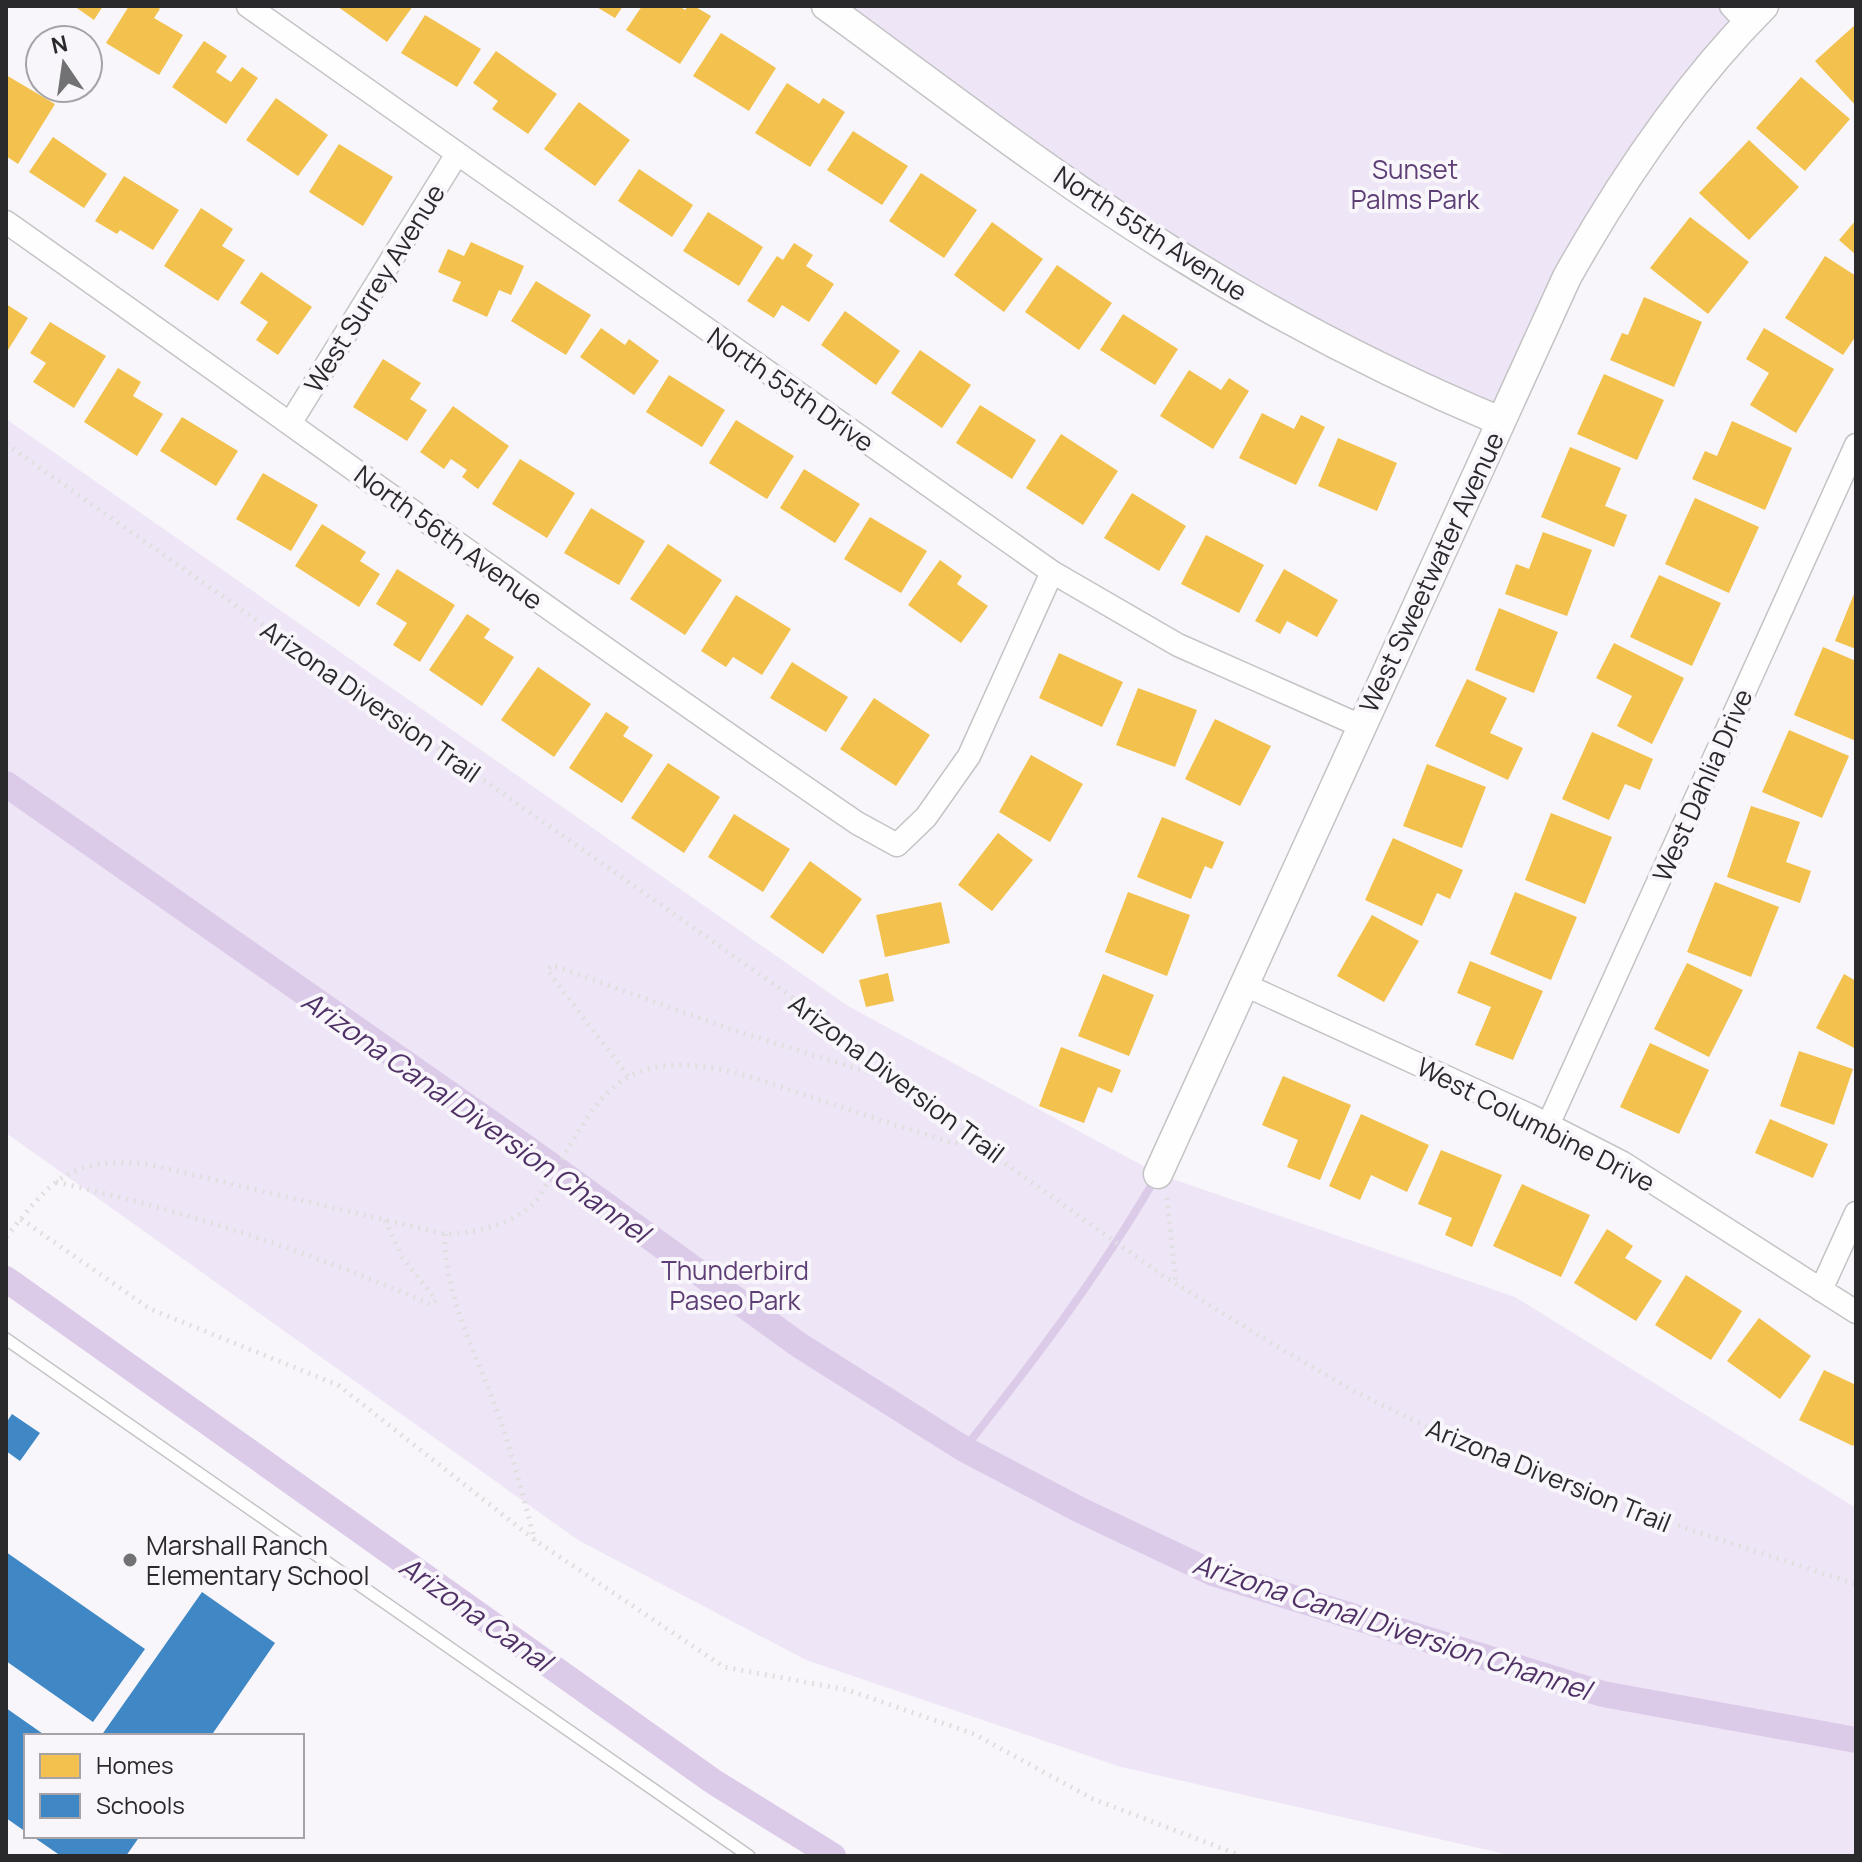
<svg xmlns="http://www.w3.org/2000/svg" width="1862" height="1862" viewBox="0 0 1862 1862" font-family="Manrope,sans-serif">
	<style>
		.green { fill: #eee5f6 }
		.homes { fill: #f2c14e }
		.schools { fill: #3f88c5 }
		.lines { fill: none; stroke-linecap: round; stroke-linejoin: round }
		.stream { stroke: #dbcbe9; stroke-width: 8 }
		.canal { stroke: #dbcbe9; stroke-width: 26 }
		.service-casing { stroke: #c4c3c5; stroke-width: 14 }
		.minor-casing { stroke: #c4c3c5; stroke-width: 25 }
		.tertiary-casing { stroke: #c4c3c5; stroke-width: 31 }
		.path { stroke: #dfdfe0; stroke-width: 5; stroke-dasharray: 2 6; stroke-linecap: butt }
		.service { stroke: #fefefe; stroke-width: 11 }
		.minor { stroke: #fefefe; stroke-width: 22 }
		.tertiary { stroke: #fefefe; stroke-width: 28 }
		.poi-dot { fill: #727173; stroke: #f8f5fb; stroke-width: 3 }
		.labels { text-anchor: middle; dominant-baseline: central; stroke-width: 8; stroke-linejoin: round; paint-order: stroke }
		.park-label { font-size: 26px; fill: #5e3f75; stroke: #f8f5fb }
		.street-label { font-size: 26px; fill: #2a292b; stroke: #f8f5fb }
		.poi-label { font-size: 26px; fill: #2a292b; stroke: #f8f5fb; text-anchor: start }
		.water-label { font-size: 28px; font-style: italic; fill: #503166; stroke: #f8f5fb }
	</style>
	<rect width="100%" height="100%" fill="#f8f6fa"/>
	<path class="green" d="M826 6H1731L1747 23 1673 111 1500 421 1260 302Z
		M6 419 848 1006 1158 1174 1515 1297 1856 1508V1856H1514L1121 1767 806 1660 578 1540 6 1133Z"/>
	<path class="homes" d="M74 6H103L94 20Z
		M129 6H156L160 9 154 18 183 35 159 75 106 43Z
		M337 6H413L387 42Z
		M595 6H623L615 18Z
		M642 6H679L685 10 688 6H694L711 16 680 64 626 30Z
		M425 15 481 49 457 87 401 53Z
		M1856 24V106L1815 61Z
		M721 33 776 68 749 111 693 76Z
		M204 41 227 56 216 72 231 82 242 67 258 78 226 124 172 87Z
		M496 51 557 94 528 134 492 109 498 101 473 83Z
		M6 75 55 104 18 164 6 156Z
		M1801 77 1850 119 1805 171 1756 128Z
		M787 83 819 104 823 98 845 112 810 167 755 133Z
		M276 98 328 135 298 176 246 140Z
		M579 102 630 140 595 186 544 149Z
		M853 131 908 166 882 205 827 170Z
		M53 137 107 174 84 208 29 172Z
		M1749 140 1799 187 1749 240 1699 193Z
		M339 144 393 177 363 226 309 192Z
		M639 169 693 205 672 237 618 201Z
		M921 173 977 210 944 258 889 221Z
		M124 176 179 210 153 250 120 230 117 234 95 221Z
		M201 208 233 229 222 246 245 260 218 301 164 266Z
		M708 212 763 247 739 286 683 251Z
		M1690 217 1749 262 1708 314 1650 268Z
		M1856 220V255L1839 240Z
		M992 222 1043 259 1004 312 954 275Z
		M471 242 524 266 511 295 499 290 487 317 452 301 461 282 438 272 448 249 464 256Z
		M794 243 813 255 806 266 834 284 809 322 782 305 774 318 747 301 777 256 783 260Z
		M1825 256 1856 276V336L1843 355 1785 318Z
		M1057 265 1112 303 1079 350 1025 312Z
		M261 272 312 307 278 355 256 340 268 322 240 303Z
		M536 281 591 315 566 355 511 321Z
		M1644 297 1702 322 1674 387 1610 360 1622 333 1628 335Z
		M6 304 28 318 8 350 6 349Z
		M845 311 900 351 876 385 821 345Z
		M1123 314 1178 349 1155 385 1100 350Z
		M50 322 106 356 74 408 33 382 46 363 30 353Z
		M601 328 625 345 629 339 659 361 634 395 580 357Z
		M1764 328 1834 369 1796 433 1750 405 1769 373 1746 359Z
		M920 350 971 385 942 428 891 393Z
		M383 359 421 383 410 399 427 410 407 441 353 407Z
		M118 368 141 382 133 396 163 414 137 456 84 422Z
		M1189 370 1221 390 1229 378 1249 391 1213 449 1160 416Z
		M1604 374 1664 400 1637 460 1577 434Z
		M669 375 725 410 702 447 646 412Z
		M980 405 1036 440 1012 479 956 443Z
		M453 406 509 446 478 489 462 477 467 470 451 459 444 469 420 452Z
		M1262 413 1294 429 1301 415 1325 427 1296 485 1239 458Z
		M182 417 238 451 216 486 160 451Z
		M736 420 794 456 767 499 709 463Z
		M1732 421 1792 448 1765 510 1692 479 1705 451 1717 456Z
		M1061 434 1118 471 1083 525 1026 488Z
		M1338 438 1397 463 1377 511 1318 486Z
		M1570 447 1621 468 1605 506 1627 515 1614 547 1541 517Z
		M520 459 575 493 547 538 492 504Z
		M804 469 860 504 835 543 780 508Z
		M263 473 318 505 291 551 236 519Z
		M1132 493 1186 526 1159 571 1104 538Z
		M1695 498 1759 527 1729 593 1665 564Z
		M591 508 645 541 619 585 564 553Z
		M870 517 927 551 901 593 844 559Z
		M322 524 366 552 360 561 380 574 359 607 295 566Z
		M1543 532 1592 550 1567 616 1505 594 1516 564 1529 569Z
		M1206 535 1264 565 1239 613 1181 584Z
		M668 544 722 580 685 635 630 599Z
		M940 560 962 576 957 584 988 606 961 643 908 605Z
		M397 569 455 605 420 662 393 645 407 623 376 604Z
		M1284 569 1338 600 1317 637 1287 621 1280 634 1255 621Z
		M1659 575 1721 603 1692 666 1630 637Z
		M1856 589V649L1835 641Z
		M736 595 791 629 762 675 733 657 726 667 701 651Z
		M1499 608 1558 632 1534 693 1475 670Z
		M467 614 490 629 484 638 514 657 482 706 429 670Z
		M1614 643 1684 678 1652 744 1617 726 1632 696 1596 678Z
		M1823 647 1856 661V741L1794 715Z
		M1059 653 1123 682 1102 727 1039 698Z
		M792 662 848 697 826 732 770 698Z
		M538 667 591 704 554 757 501 720Z
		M1467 679 1507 698 1490 733 1523 748 1508 780 1435 746Z
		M1138 688 1197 710 1175 767 1116 745Z
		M874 698 930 735 896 786 840 749Z
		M606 712 629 727 623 736 653 755 622 803 569 768Z
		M1215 719 1271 746 1240 806 1185 779Z
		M1789 730 1849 756 1822 818 1762 792Z
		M1592 732 1653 759 1640 790 1625 784 1609 820 1562 799Z
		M1031 755 1083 784 1050 842 999 812Z
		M668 763 720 797 684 853 631 818Z
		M1427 764 1486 787 1462 848 1403 826Z
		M1751 806 1800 822 1786 862 1811 871 1800 903 1727 877Z
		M1551 813 1612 837 1585 904 1525 880Z
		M734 814 790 849 763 892 708 857Z
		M1162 817 1224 842 1212 869 1205 866 1191 899 1137 877Z
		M998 833 1033 860 992 911 958 885Z
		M1393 838 1463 870 1450 899 1437 893 1422 926 1365 900Z
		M810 861 862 899 823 954 770 917Z
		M1715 882 1779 907 1751 977 1687 952Z
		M1128 892 1190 915 1167 976 1105 952Z
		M1515 892 1577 917 1551 980 1490 954Z
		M941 902 950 943 885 957 876 915Z
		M1372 915 1419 941 1384 1002 1337 976Z
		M1470 961 1543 991 1513 1060 1475 1045 1491 1007 1457 993Z
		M1687 963 1743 990 1709 1057 1654 1029Z
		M888 973 894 1001 866 1007 859 980Z
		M1103 974 1154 995 1129 1056 1078 1036Z
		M1844 974 1856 981V1049L1816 1028Z
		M1650 1043 1709 1070 1679 1134 1620 1107Z
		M1061 1047 1121 1070 1112 1093 1098 1087 1084 1123 1039 1106Z
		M1799 1051 1853 1069 1834 1125 1780 1106Z
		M1283 1076 1351 1105 1320 1180 1287 1167 1298 1140 1262 1125Z
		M1361 1114 1429 1145 1407 1192 1371 1175 1360 1200 1329 1186Z
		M1770 1119 1828 1144 1813 1178 1755 1153Z
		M1441 1150 1502 1175 1472 1247 1445 1235 1452 1218 1418 1204Z
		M1522 1184 1590 1215 1561 1277 1493 1246Z
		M1607 1229 1633 1246 1625 1258 1662 1281 1636 1321 1574 1283Z
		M1686 1275 1742 1311 1711 1360 1655 1325Z
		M1759 1318 1811 1356 1780 1399 1727 1361Z
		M1824 1370 1856 1385V1441L1853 1446 1799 1420Z"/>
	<path class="schools" d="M12 1414 40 1433 20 1461 6 1451V1423Z
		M6 1552 145 1649 93 1722 6 1661Z
		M202 1592 275 1643 211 1736H101Z
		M6 1708 46 1736H26V1832L6 1818Z
		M32 1836H140L126 1856H61Z"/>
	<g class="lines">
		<path class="stream" d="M964 1449C1033 1362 1099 1275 1155 1179"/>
		<path class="canal" d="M6 784 528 1149 799 1345 964 1449 1080 1510 1213 1573 1603 1694 1856 1740
			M6 1279 714 1782 833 1856"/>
		<defs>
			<path id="service" d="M6 1339 749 1856"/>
			<path id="minor" d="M248 6 1052 572 1178 645 1361 726
				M1731 6 1747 23
				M6 222C290 422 570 627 857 823L897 845 926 817 969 756 1052 572
				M291 422 457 154
				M1245 985 1529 1115 1623 1163 1856 1312
				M1548 1125 1856 445
				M1821 1290 1856 1213"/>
			<path id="tertiary" d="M826 6C940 89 1052 176 1172 251 1276 316 1387 374 1500 421
				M1158 1174 1567 277C1622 179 1685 85 1764 6"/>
		</defs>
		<use href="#service" class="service-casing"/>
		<use href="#minor" class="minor-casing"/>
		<use href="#tertiary" class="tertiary-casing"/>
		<path class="path" d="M6 444 843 1033 958 1123 979 1145 1162 1275 1248 1329 1350 1389 1469 1448 1654 1518 1856 1584
			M628 1076 547 970 552 965 736 1031 907 1084
			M56 1182C186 1211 311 1252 432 1305L436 1300 402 1257 384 1218
			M1167 1198 1176 1283
			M21 1219 150 1309 338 1385 536 1541 724 1667 848 1690 974 1734 1093 1799 1242 1856
			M445 1234C442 1295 484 1369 503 1428 515 1465 525 1503 535 1541
			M6 1237C52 1180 69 1157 147 1164L445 1234C473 1234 515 1224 535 1202 540 1197 544 1188 548 1182 579 1136 599 1073 663 1066 714 1060 768 1083 817 1099 861 1114 905 1128 950 1142L978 1145"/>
		<use href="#service" class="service"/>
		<use href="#minor" class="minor"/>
		<use href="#tertiary" class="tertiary"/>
	</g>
	<circle class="poi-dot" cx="130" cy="1560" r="8"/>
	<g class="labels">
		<g class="park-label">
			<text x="1415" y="169">Sunset<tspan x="1415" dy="30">Palms Park</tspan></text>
			<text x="735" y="1270">Thunderbird<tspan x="735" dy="30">Paseo Park</tspan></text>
		</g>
		<g class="street-label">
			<text transform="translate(1151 233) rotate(33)">North 55th Avenue</text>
			<text transform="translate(374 288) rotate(-58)">West Surrey Avenue</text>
			<text transform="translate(791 389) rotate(35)">North 55th Drive</text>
			<text transform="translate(449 537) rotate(36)">North 56th Avenue</text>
			<text transform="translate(1431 572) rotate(-65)">West Sweetwater Avenue</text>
			<text transform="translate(371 701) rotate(35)">Arizona Diversion Trail</text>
			<text transform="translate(1702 785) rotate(-66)">West Dahlia Drive</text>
			<text transform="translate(897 1078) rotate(37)">Arizona Diversion Trail</text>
			<text transform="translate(1536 1124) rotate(27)">West Columbine Drive</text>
			<text transform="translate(1549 1475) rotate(22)">Arizona Diversion Trail</text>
		</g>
		<g class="poi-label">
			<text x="146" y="1545">Marshall Ranch<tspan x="146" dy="30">Elementary School</tspan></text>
		</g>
		<g class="water-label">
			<text transform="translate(476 1116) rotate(35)">Arizona Canal Diversion Channel</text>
			<text transform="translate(476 1613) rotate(35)">Arizona Canal</text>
			<text transform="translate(1392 1626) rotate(18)">Arizona Canal Diversion Channel</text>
		</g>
	</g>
	<rect width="1862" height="1862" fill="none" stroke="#2a292b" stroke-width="16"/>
	<rect x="24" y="1734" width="280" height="104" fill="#f8f5fb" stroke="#a6a3a8" stroke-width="2"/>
	<rect x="40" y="1754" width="40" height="24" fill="#f2c14e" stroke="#a6a3a8" stroke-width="2"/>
	<text x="96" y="1774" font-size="24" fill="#2a292b">Homes</text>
	<rect x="40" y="1794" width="40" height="24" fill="#3f88c5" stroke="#a6a3a8" stroke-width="2"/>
	<text x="96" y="1814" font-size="24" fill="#2a292b">Schools</text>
	<g transform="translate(64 64) rotate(347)"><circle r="38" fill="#f8f5fb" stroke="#a6a3a8" stroke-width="2"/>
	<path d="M0-6L14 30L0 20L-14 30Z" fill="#727173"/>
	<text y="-12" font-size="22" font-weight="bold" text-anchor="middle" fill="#2a292b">N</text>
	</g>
</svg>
